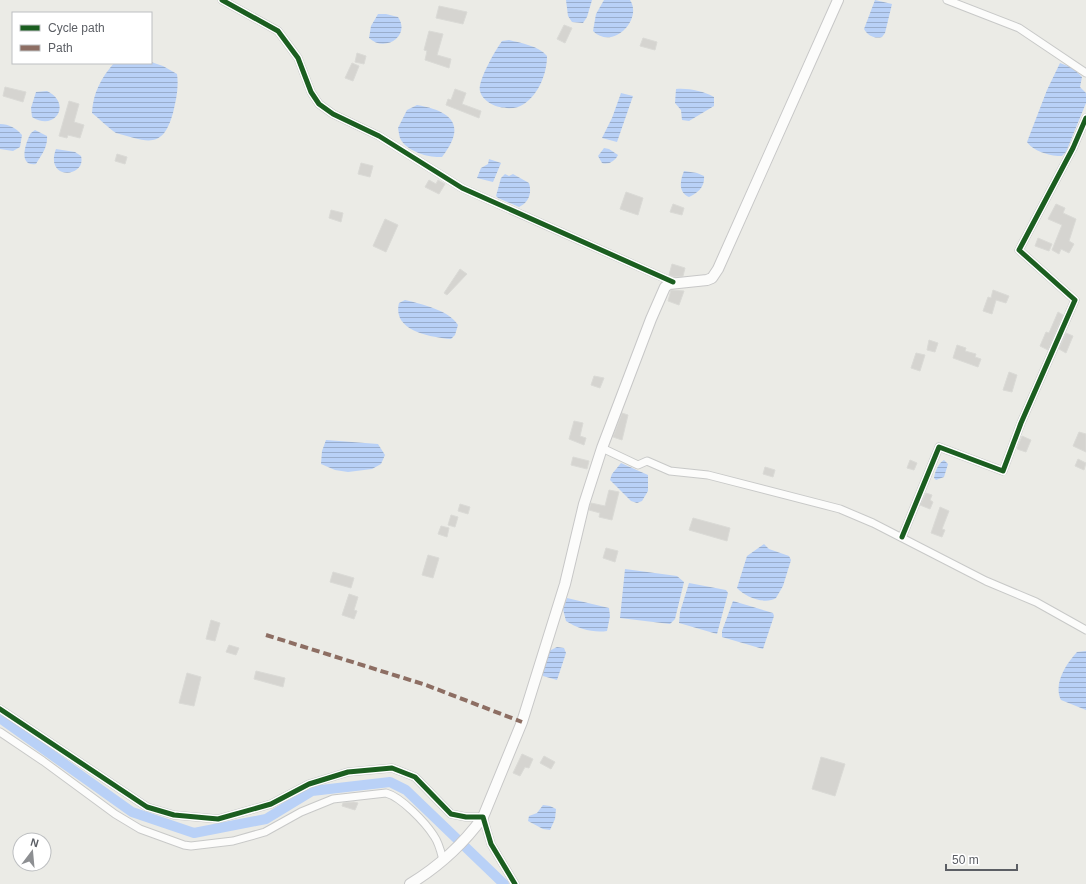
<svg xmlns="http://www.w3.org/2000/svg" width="1086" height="884" viewBox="0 0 1086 884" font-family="Helvetica,sans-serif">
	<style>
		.water { fill: url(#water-rules) }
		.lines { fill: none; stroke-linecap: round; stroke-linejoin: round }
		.canal { stroke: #b9d1f7; stroke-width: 10 }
		.building { fill: #d5d4d0; stroke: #dadad6 }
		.street-casing { stroke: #c8c9c8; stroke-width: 9 }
		.secondary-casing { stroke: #c7c7c7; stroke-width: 12 }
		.street { stroke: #fcfcfb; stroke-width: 7 }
		.secondary { stroke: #fcfcfb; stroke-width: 10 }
		.quiet { stroke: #8d6e63; stroke-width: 4; stroke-dasharray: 8 4; stroke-linecap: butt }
		.cycleway-casing { stroke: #fff; stroke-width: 8 }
		.cycleway { stroke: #1b5e20; stroke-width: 5 }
	</style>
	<defs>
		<pattern id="water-rules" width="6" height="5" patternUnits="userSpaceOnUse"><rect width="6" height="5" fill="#b9d1f7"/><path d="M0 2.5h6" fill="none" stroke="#99adcc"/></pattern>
	</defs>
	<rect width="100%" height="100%" fill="#ebebe6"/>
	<path class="water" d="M566 0H592L587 17 583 23 572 22 568 16Z
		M604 0H630C643 19 613 51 593 31L596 14Z
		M875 0 892 4 885 33 882 37C875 39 868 36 864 29Z
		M378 14H386L398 17C411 36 385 53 369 38L371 26Z
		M509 40C521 43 539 46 547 56 547 73 539 94 524 104 512 113 484 107 480 91 477 82 496 49 502 41Z
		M151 62 163 66 177 74C179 88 176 100 173 113 166 137 158 145 134 138 128 136 122 135 116 133 108 128 100 119 92 113 93 93 101 78 114 63H151Z
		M1060 63 1073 68 1082 77 1080 87 1086 93V103L1066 152 1062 156C1052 157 1033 151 1027 142L1047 90Z
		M676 89C689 88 703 91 714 97V106L689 121 682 120 681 110 675 103Z
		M47 91C72 103 56 132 32 117L31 108 36 92Z
		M621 93 633 96 617 142 602 138 612 118Z
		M417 105C452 111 467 125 442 157 430 158 408 152 401 140 399 137 399 132 398 128L407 110Z
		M0 124C9 124 16 128 22 135L20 147 13 151 0 149Z
		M35 130 47 136C48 147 41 156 36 164 17 167 26 141 31 133Z
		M604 148 609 149 618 155C615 161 609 165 602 163L598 156Z
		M56 149 75 152 81 156C87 178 44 181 56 149Z
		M489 159 501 163 493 182 477 178 481 168 488 164Z
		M684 171 697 173 704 176C705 187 698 193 689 197 678 192 680 181 684 171Z
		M505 174 509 176 513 174 529 183C532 193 529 202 519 207L498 198 496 196 501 178Z
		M405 300C421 304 449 310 458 325L455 335 451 339C430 337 392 331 399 303Z
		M326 440 378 444 385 455 381 464 372 469 348 472 335 470 321 464 322 451Z
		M944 460 948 464 944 477 936 480 934 478C935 472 938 463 944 460Z
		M621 463 648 475V491L642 501 637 503 631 501 610 480 612 474Z
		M764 544 769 549 789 556 791 560 783 586 776 598C765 605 745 597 737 588L747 556Z
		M625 569 677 576 684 582 675 619 670 624 620 618Z
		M689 583 726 590 728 593 717 634 679 623 680 612Z
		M567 598 609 608 610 616 607 631C594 633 578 629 566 621L563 609Z
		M733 601 773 613 774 616 763 649 722 637V631Z
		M557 647 564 648 566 653 557 680 543 676 541 670 549 651Z
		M1086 651V710L1061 700C1053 684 1066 664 1077 652Z
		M543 805 550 806 556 809 555 819 550 830 543 829 528 821 529 816 537 813Z"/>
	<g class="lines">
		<path class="canal" d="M0 718 132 812 194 833 266 819 312 791 390 782 406 790 504 884"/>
	</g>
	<path class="building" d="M439 6 467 12 463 24 436 18Z
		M564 25 572 28 565 43 557 39Z
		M429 31 443 34 437 55 451 59 449 68 425 60 427 51 424 50Z
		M643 38 657 42 655 50 640 46Z
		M357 53 366 56 364 64 355 62Z
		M352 63 359 66 353 81 345 78Z
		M5 87 26 92 23 102 3 96Z
		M455 89 466 93 462 104 481 111 479 118 446 105 448 99 451 100Z
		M69 101 79 104 74 122 84 125 80 138 68 135 67 138 59 136Z
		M117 154 127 157 125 164 115 161Z
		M361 163 373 166 370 177 358 174Z
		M429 180 436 184 438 180 445 184 439 194 425 187Z
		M626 192 643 198 638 215 620 209Z
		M673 204 684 208 682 215 670 212Z
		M1056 204 1065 208 1063 213 1076 219 1069 241 1074 244 1069 253 1061 249 1059 254 1052 250 1062 225 1048 219Z
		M331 210 343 213 341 222 329 218Z
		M385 219 398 225 386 252 373 246Z
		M1038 238 1052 244 1049 251 1035 246Z
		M672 264 685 268 683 276 674 277 669 275Z
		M460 269 467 274 447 295 444 293Z
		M671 290 684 291 679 305 668 301Z
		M993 290 1009 296 1006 303 996 300 992 314 983 311 988 297 991 298Z
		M1058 312 1063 315 1048 350 1040 346 1046 332 1049 333Z
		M1066 333 1073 336 1066 353 1059 349Z
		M929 340 938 343 935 352 927 350Z
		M957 345 966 348 965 351 976 354 975 357 981 359 978 367 953 358Z
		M916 353 925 355 920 371 911 368Z
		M1009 372 1017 375 1012 392 1003 390Z
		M594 376 604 378 600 388 591 385Z
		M622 413 628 415 622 440 613 437Z
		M574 421 583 423 580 436 586 438 584 445 569 439Z
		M1079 432 1086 434V452L1073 446Z
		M1022 436 1031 440 1026 452 1017 449Z
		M573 457 589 461 587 469 571 465Z
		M1078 459 1086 463 1084 470 1075 466Z
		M910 460 917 463 914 470 907 468Z
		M765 467 775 470 773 477 763 474Z
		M609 490 619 492 612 520 599 517 600 513 589 510 591 503 605 506Z
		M926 493 932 495 930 500 933 502 930 509 920 505Z
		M460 504 470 507 468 514 458 511Z
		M940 507 949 511 942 529 945 530 942 537 931 533Z
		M451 515 458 517 455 527 448 525Z
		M693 518 730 528 727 541 689 530Z
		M441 526 449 528 447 537 438 534Z
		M606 548 618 551 615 562 603 558Z
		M428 555 439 558 433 578 422 575Z
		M333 572 354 578 351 588 330 582Z
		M349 594 358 597 354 610 357 611 354 619 342 615Z
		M211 620 220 623 215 641 206 639Z
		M229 645 239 648 236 655 226 652Z
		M256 671 285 678 283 687 254 679Z
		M187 673 201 677 194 706 179 703Z
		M522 754 533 759 529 768 525 767 520 776 513 773Z
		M544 756 555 762 551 769 540 763Z
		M821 757 845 764 835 796 812 789Z
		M354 802 358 803 355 810 342 806 343 803Z"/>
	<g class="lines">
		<defs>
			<path id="street" d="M222 0 278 31 298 58 311 92 319 104 333 114 379 136 462 188 673 282
				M947 0 1019 28 1086 73
				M602 448 638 465 647 461 670 471 708 475 840 509 873 523 986 581 1036 602 1086 630
				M902 537 939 447 1003 471 1021 423 1075 300 1019 250 1073 148 1086 118
				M0 709 147 807 174 815 218 819 271 804 309 784 348 772 392 768 415 777 451 814 466 817H483L491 844 515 884
				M0 732 43 761 115 814 140 829 184 845 191 846 233 841 265 832 301 812 333 799 386 793C401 797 425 822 434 836 439 843 441 852 443 860"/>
			<path id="secondary" d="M410 884C438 867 464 843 483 817L522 722 565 584 584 504 602 448 651 319 665 287 669 284 707 280 712 278 718 269 838 0"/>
		</defs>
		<use href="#street" class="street-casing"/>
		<use href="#secondary" class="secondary-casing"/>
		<use href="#street" class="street"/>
		<use href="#secondary" class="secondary"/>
		<path class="quiet" d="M266 635 426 685 522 722"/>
		<defs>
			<path id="cycleway" d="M222 0 278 31 298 58 311 92 319 104 333 114 379 136 462 188 673 282
				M902 537 939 447 1003 471 1021 423 1075 300 1019 250 1073 148 1086 118
				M0 709 147 807 174 815 218 819 271 804 309 784 348 772 392 768 415 777 451 814 466 817H483L491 844 515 884"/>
		</defs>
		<use href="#cycleway" class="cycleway-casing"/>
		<use href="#cycleway" class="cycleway"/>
	</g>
	<rect x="12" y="12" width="140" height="52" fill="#ffffff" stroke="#bdbfc1"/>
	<rect x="20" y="25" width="20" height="6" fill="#1b5e20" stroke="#bdbfc1"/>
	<text x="48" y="32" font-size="12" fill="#5b5e64">Cycle path</text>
	<rect x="20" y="45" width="20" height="6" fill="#8d6e63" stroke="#bdbfc1"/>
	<text x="48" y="52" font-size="12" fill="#5b5e64">Path</text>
	<g transform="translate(32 852) rotate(16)"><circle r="19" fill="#ffffff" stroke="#bdbfc1"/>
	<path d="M0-3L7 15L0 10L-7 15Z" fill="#8d8f92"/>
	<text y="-6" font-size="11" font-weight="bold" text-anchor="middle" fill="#5b5e64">N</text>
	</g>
	<path d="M946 864v6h71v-6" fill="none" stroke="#5b5e64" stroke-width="2"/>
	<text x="952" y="864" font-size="12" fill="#5b5e64" stroke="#ffffff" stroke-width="3" paint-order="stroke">50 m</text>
</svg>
